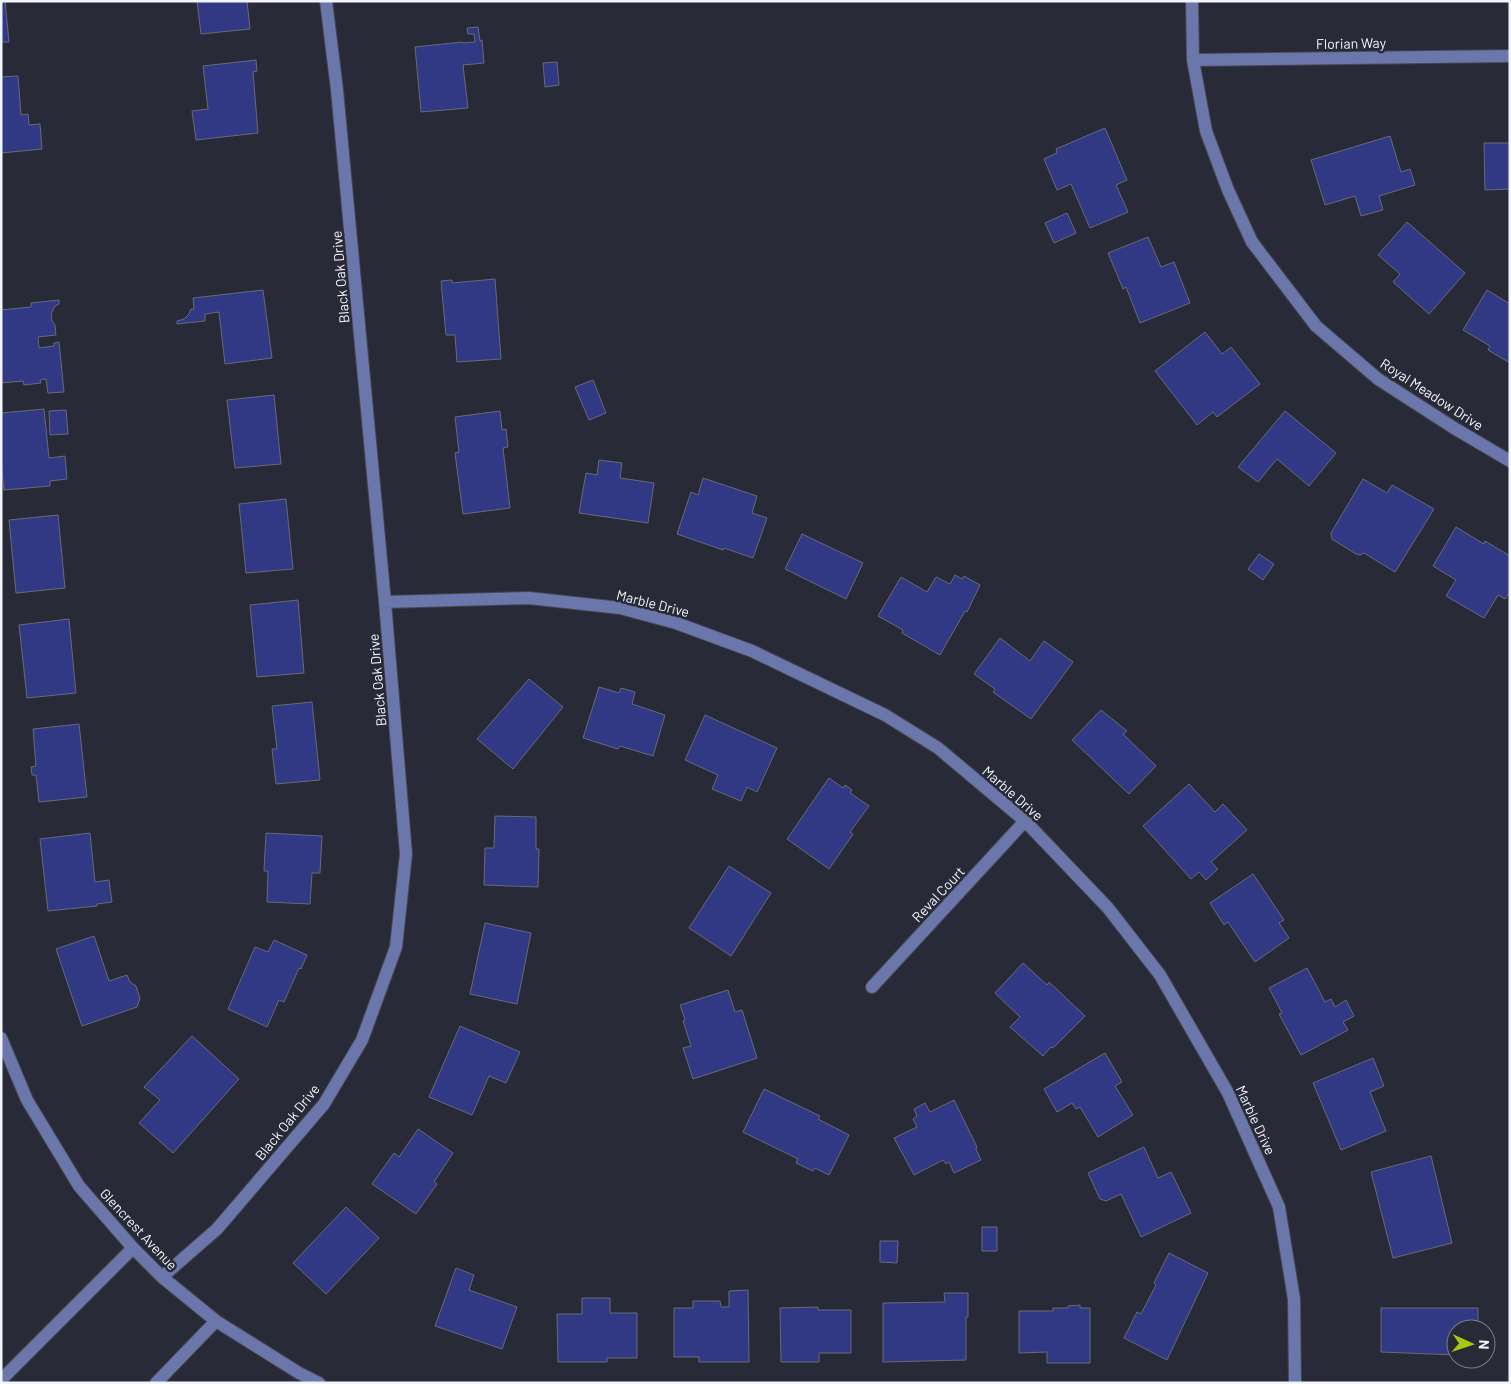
<svg xmlns="http://www.w3.org/2000/svg" width="1511" height="1384" viewBox="0 0 1511 1384" font-family="Barlow,sans-serif">
	<style>
		.building { fill: #323984; stroke: #666a78 }
		.lines { fill: none; stroke-linecap: round; stroke-linejoin: round }
		.minor-casing { stroke: #444753; stroke-width: 14 }
		.minor { stroke: #6b76ab; stroke-width: 12 }
		.labels { text-anchor: middle; dominant-baseline: central; stroke-width: 5; stroke-linejoin: round; paint-order: stroke }
		.street-label { font-size: 14px; fill: #f2f4fc; stroke: #282b37 }
	</style>
	<rect width="100%" height="100%" fill="#282b37"/>
	<path class="building" d="M1 1H5L9 42H1Z
		M197 1H247L250 29 201 34Z
		M478 27 480 41 482 40 484 63 463 65 468 108 421 112 415 47 462 42V43L475 42 474 34H468L467 28Z
		M256 60 257 71 253 72 258 133 196 140 192 111 208 109 203 66Z
		M557 62 559 85 545 87 543 63Z
		M18 76 21 115 28 114 29 125 40 124 42 149 1 153V77Z
		M1105 128 1127 180 1116 185 1128 212 1090 228 1071 184 1057 190 1044 159 1057 153 1056 149Z
		M1390 136 1401 172 1410 169 1415 185 1379 196 1383 210 1361 216 1355 196 1325 205 1311 160Z
		M1484 143H1510V189L1485 190Z
		M1067 213 1076 233 1054 243 1045 223Z
		M1407 222 1465 273 1429 314 1393 282 1400 274 1378 255Z
		M1148 237 1161 267 1174 262 1190 303 1140 323 1126 287 1123 289 1108 253Z
		M495 279 501 359 457 362 455 335H446L441 281 452 280V283Z
		M263 290 272 358 225 364 219 312 205 314V321L177 324V321L184 319 189 314 191 309H194L193 298Z
		M1487 290 1510 304V363L1488 350 1490 346 1463 330Z
		M59 300V304L55 306 51 314 52 321 55 325 56 335 38 337 39 348 54 346V343L59 342 64 392 48 393 46 379 40 380 41 383 24 385 23 381 1 383V310L31 307V303Z
		M1205 332 1222 354 1231 347 1260 384 1217 417 1213 412 1197 425 1155 371Z
		M593 380 606 413 589 420 575 387Z
		M274 395 281 464 235 468 227 400Z
		M44 409 49 458 65 456 67 479 50 481V486L4 490 1 461V413Z
		M66 410 68 434 50 435 49 411Z
		M500 411 502 430 506 429 508 447 503 448 510 508 463 514 455 453 459 452 455 417Z
		M1285 411 1336 453 1309 486 1277 459 1258 482 1238 467Z
		M599 460 622 463 620 478 654 483 648 523 579 513 586 473 597 475Z
		M703 478 757 496 752 513 767 518 753 558 724 548 723 550 677 534 691 492 698 495Z
		M1363 479 1387 493 1392 485 1434 509 1395 572 1364 553 1360 555 1356 554 1332 539 1331 533Z
		M286 499 293 569 246 573 239 504Z
		M58 515 65 588 16 593 9 520Z
		M1456 527 1484 544 1485 541 1510 556V592L1505 599 1498 595 1484 618 1446 596 1456 580 1433 566Z
		M802 534 863 563 846 599 785 569Z
		M1259 554 1274 564 1263 580 1248 569Z
		M955 575 962 579 964 576 980 585 967 612 965 611 940 655 902 633 903 630 878 616 901 577 927 592 936 577 950 584Z
		M298 600 304 673 257 677 250 605Z
		M69 619 76 693 27 698 19 625Z
		M1000 638 1030 661 1044 641 1073 662 1031 719 993 692 995 689 974 674Z
		M529 679 563 707 513 769 477 739Z
		M599 687 619 693 621 688 635 692 632 704 665 715 653 756 620 746 618 749 583 738Z
		M312 702 320 780 276 784 272 749H277L272 706Z
		M1101 710 1127 731 1123 734 1156 766 1129 794 1072 740Z
		M705 715 777 748 757 792 747 787 741 801 712 789 718 775 685 760Z
		M79 724 87 797 39 802 36 775H32L31 767 36 766 33 729Z
		M829 778 843 788 845 785 852 790 850 793 869 806 850 832 853 834 829 869 787 839Z
		M1189 784 1215 812 1223 804 1247 830 1211 862 1218 869 1206 880 1199 872 1191 879 1143 826Z
		M495 816 536 817V849H539L538 887 484 885 485 848H494Z
		M90 833 95 882 109 880 112 902 97 904V906L48 911 40 839Z
		M266 833 322 836 320 873H312L310 904 267 902 268 871H264Z
		M729 866 771 893 731 956 689 928Z
		M1253 874 1284 920 1279 923 1289 938 1255 962 1228 922 1224 925 1210 903Z
		M485 923 531 933 517 1004 470 994Z
		M94 936 109 981 127 975 130 982 136 986 140 998 137 1007 82 1026 56 949Z
		M274 940 307 955 301 969 299 968 284 1002 279 1000 267 1027 228 1009 255 947 268 952Z
		M1023 963 1047 985 1049 982 1085 1016 1053 1048 1051 1047 1043 1056 1010 1027 1020 1017 995 993Z
		M1307 968 1325 1002 1331 999 1335 1007 1346 1000 1354 1016 1343 1022 1348 1030 1301 1055 1279 1014 1282 1013 1269 988Z
		M728 990 735 1012 742 1010 757 1058 693 1079 683 1048 691 1046 683 1021 685 1020 680 1005Z
		M460 1026 520 1052 506 1083 489 1076 472 1115 429 1097Z
		M192 1036 239 1079 173 1153 139 1123 160 1100 144 1087Z
		M1105 1053 1122 1082 1115 1086 1133 1115 1098 1137 1080 1107 1076 1109 1072 1103 1057 1112 1044 1089Z
		M1373 1058 1384 1086 1370 1092 1386 1131 1341 1150 1313 1083Z
		M764 1089 820 1116 818 1119 849 1135 829 1175 815 1168 813 1171 796 1163 798 1159 743 1132Z
		M954 1100 977 1147 976 1149 981 1160 954 1173 949 1162 946 1164 943 1160 914 1175 894 1138 917 1127 913 1119 917 1116 914 1109 925 1103 930 1112Z
		M418 1129 453 1153 434 1182 437 1184 416 1214 372 1184 394 1153 399 1157Z
		M1144 1147 1158 1178 1171 1172 1191 1213 1141 1237 1121 1194 1106 1201 1100 1199 1088 1173Z
		M1431 1156 1452 1243 1393 1258 1371 1172Z
		M346 1207 379 1238 326 1294 293 1263Z
		M982 1227H997V1251H982Z
		M880 1241H898L897 1263 880 1262Z
		M1169 1253 1208 1273 1167 1360 1124 1338 1137 1312 1141 1314 1156 1285 1154 1283Z
		M456 1268 474 1275 469 1290 517 1307 502 1349 435 1326Z
		M748 1290 749 1362H699V1357H674V1308H693V1301H720L721 1307H729V1291Z
		M944 1293H968V1317H966V1360L883 1362V1303L945 1302Z
		M582 1298H610V1313H637V1358H607V1362H558L557 1314H582Z
		M1080 1305V1308H1090V1363H1047V1352L1019 1353V1311H1053V1308H1068V1306Z
		M818 1307V1310H851V1353H819V1362H781L780 1308Z
		M1381 1308H1478V1329H1456V1355L1381 1352Z"/>
	<g class="lines">
		<defs>
			<path id="minor" d="M1192 1 1193 60 1206 131 1228 190 1252 242 1316 326 1378 379 1454 428 1510 461
				M1193 60 1510 56
				M385 602 529 598 620 608 676 623 752 651 885 715 938 748 1025 821 1108 908 1160 975 1228 1093 1279 1207 1294 1299 1295 1383
				M872 987 1025 821
				M1 1038 27 1100 79 1186 133 1248 162 1277 216 1321 299 1373 319 1383
				M162 1277 217 1229 324 1104 362 1040 396 947 406 854 385 602 337 90 326 1
				M1 1380 133 1248
				M156 1383 216 1321"/>
		</defs>
		<use href="#minor" class="minor-casing"/>
		<use href="#minor" class="minor"/>
	</g>
	<g class="labels">
		<g class="street-label">
			<text transform="translate(1351 43) rotate(-1)">Florian Way</text>
			<text transform="translate(340 277) rotate(-95)">Black Oak Drive</text>
			<text transform="translate(1432 394) rotate(33)">Royal Meadow Drive</text>
			<text transform="translate(653 603) rotate(14)">Marble Drive</text>
			<text transform="translate(377 680) rotate(-95)">Black Oak Drive</text>
			<text transform="translate(1013 793) rotate(41)">Marble Drive</text>
			<text transform="translate(938 894) rotate(-47)">Reval Court</text>
			<text transform="translate(1256 1120) rotate(65)">Marble Drive</text>
			<text transform="translate(287 1122) rotate(-51)">Black Oak Drive</text>
			<text transform="translate(139 1229) rotate(47)">Glencrest Avenue</text>
		</g>
	</g>
	<rect width="1511" height="1384" fill="none" stroke="#f2f4fc" stroke-width="5"/>
	<g transform="translate(1471 1344) rotate(93)"><circle r="24" fill="#282b37" stroke="#797b86"/>
	<path d="M0-4L9 19L0 12L-9 19Z" fill="#abc614"/>
	<text y="-8" font-size="14" font-weight="bold" text-anchor="middle" fill="#f2f4fc">N</text>
	</g>
</svg>
